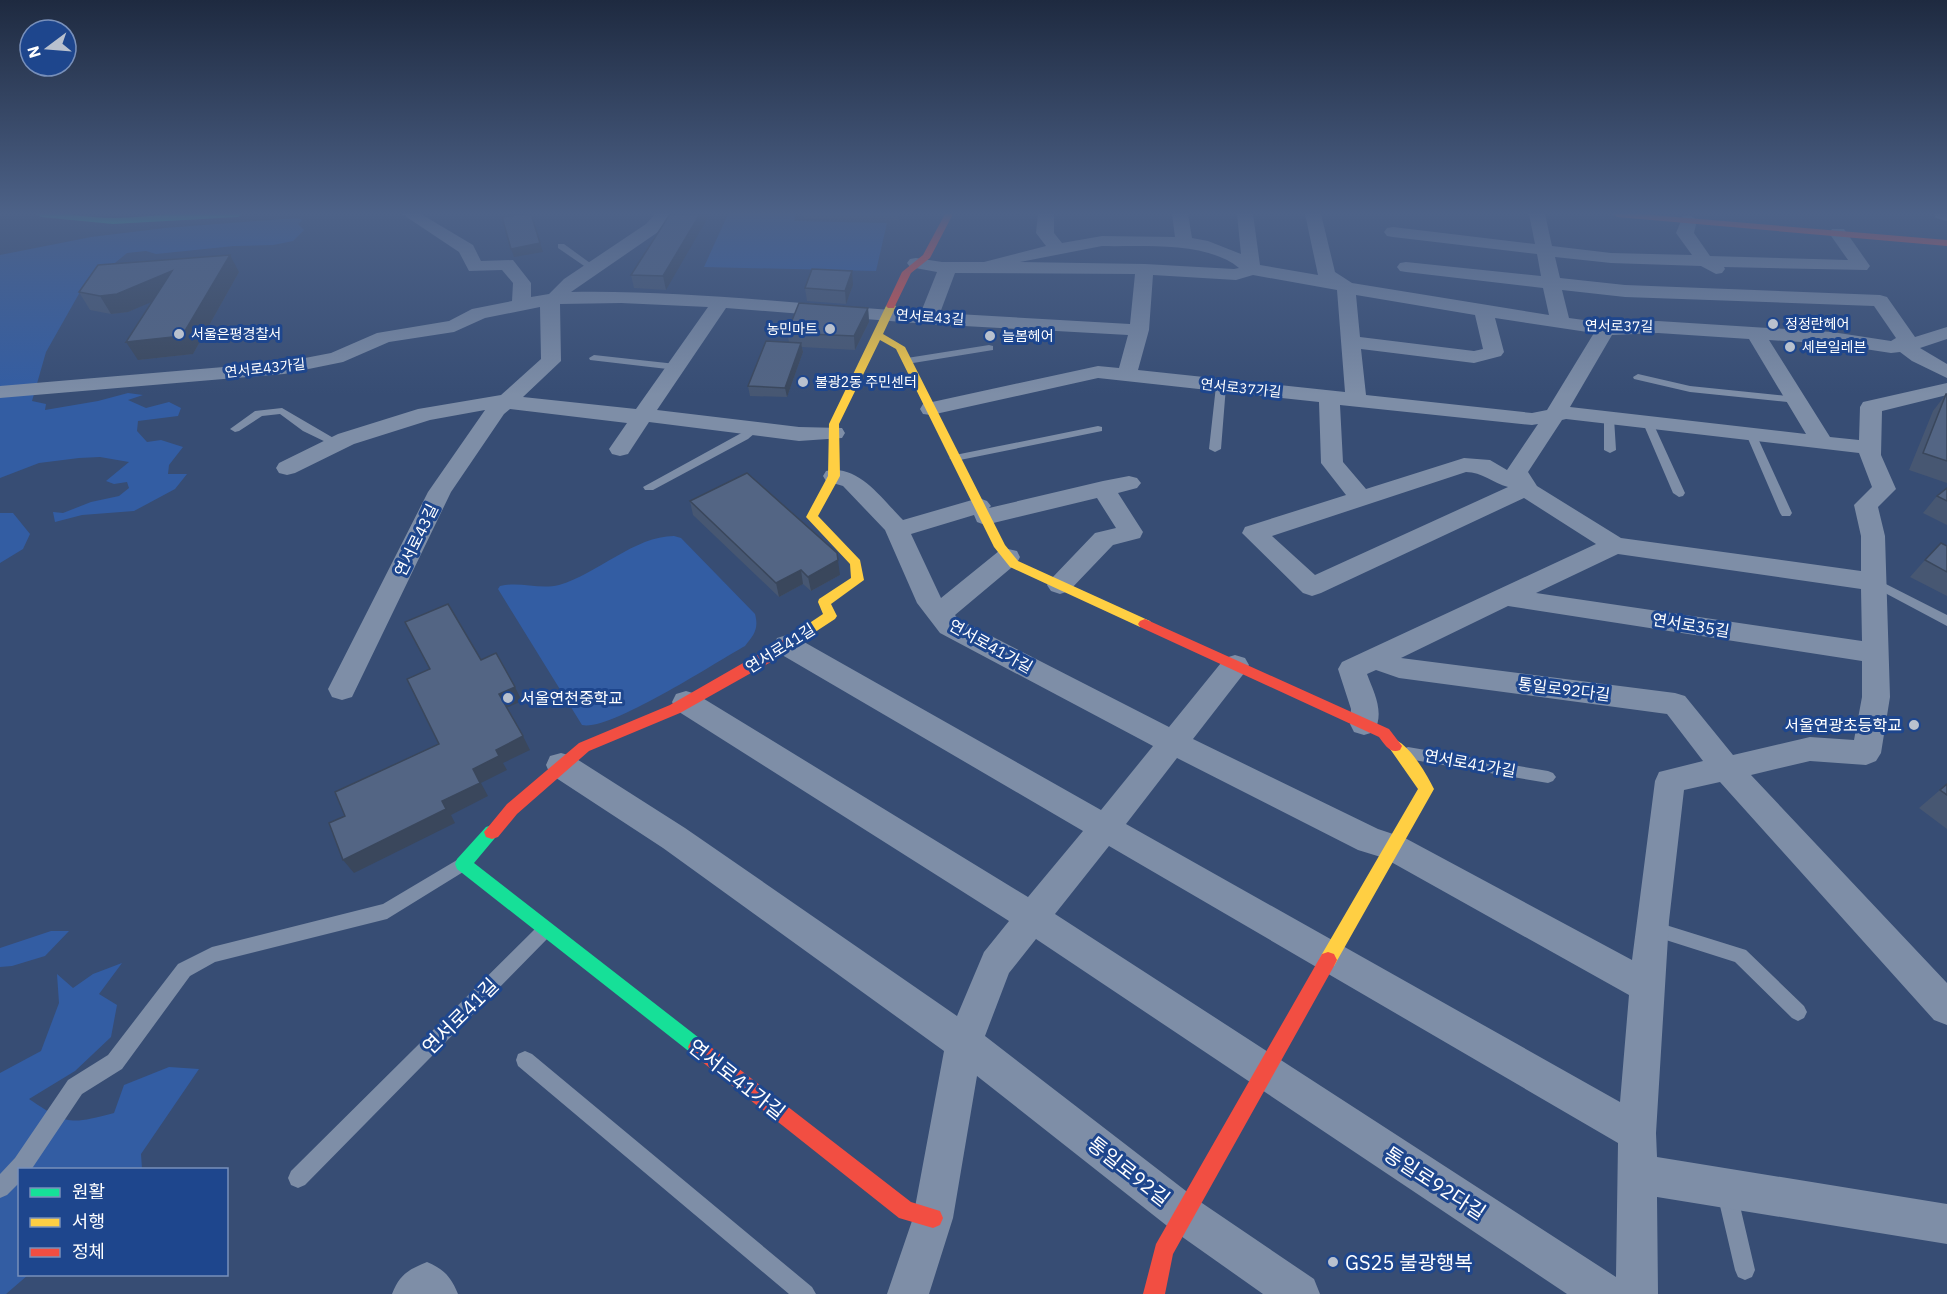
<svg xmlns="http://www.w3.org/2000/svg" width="1947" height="1294" viewBox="0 0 1947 1294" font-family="'IBM Plex Sans','Noto Sans KR',sans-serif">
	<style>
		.green { fill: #335da3 }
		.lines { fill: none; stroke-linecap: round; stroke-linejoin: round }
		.lane { fill: #7e8ea7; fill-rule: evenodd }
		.street { fill: #7e8ea7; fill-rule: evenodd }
		.fast { fill: #16e098; fill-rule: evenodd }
		.slow { fill: #ffcf43; fill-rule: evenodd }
		.jam { fill: #f24e42; fill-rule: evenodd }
		.wall { fill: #475772 }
		.shaded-wall { fill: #3a475c }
		.building { fill: #536584; stroke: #3a475c; stroke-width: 1.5 }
		.poi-dot { fill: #b9c1ce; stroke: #1e468d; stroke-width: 2 }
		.labels { text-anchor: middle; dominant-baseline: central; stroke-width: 6; stroke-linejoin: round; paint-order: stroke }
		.far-street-label { font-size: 14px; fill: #fff; stroke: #1e468d }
		.far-poi-label { font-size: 14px; fill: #fff; stroke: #1e468d; text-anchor: start }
		.street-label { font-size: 16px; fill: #fff; stroke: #1e468d }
		.poi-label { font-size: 16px; fill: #fff; stroke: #1e468d; text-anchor: start }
		.near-street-label { font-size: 20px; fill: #fff; stroke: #1e468d }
		.near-poi-label { font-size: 20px; fill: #fff; stroke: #1e468d; text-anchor: start }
	</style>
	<rect width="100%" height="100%" fill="#374d74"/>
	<path class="green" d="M728 214H796L794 221 887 223 876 271 704 267Z
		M297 218 303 220 298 224 304 230 293 241 273 245 234 246 156 254 146 251 127 253 80 292 46 352 32 401 46 404 45 410 98 401 128 393 143 395 128 400 146 408 169 402 181 408 178 416 138 421 137 431 147 442 161 440 183 447 169 465 168 474H187L175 489 134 511 82 515 55 522 53 512 63 513 91 502 119 496 129 488 127 482 114 484 106 481 129 462 100 457 79 458 39 463 0 478V255L91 237 165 228Z
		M0 513H13L30 534 23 549 0 563Z
		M674 536 681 538 755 614C759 629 754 635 745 646 716 662 609 732 582 725L498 589 500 586C520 581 539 590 559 585 597 574 635 536 674 536Z
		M51 931H69L45 956 12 966 0 967V948Z
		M122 963 99 994 117 1005 111 1037 75 1071 29 1099C69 1126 70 1124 114 1113L124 1085 169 1067 199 1069 141 1154 142 1169 20 1170V1274L28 1275 6 1294H0V1073L41 1051 59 1003 57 974 73 988 93 974Z"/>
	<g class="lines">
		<path class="lane" d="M558 244H564L597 268 590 270 558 248Z
			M989 345 993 346V350L907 364 902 361 907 358Z
			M594 355 676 364 681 367 676 370 590 360 589 358Z
			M1638 374 1690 386 1797 397 1802 400 1797 403 1690 392 1634 379 1633 377Z
			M1221 383 1226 386 1221 449 1215 452 1209 449 1216 386Z
			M282 408 342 443 336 446 332 445 303 431 280 414 262 416 239 431 235 432 230 429 255 411Z
			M1609 415 1614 418 1616 450 1610 453 1604 450V418Z
			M1648 420 1653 423 1685 493 1683 496 1679 497 1673 493 1643 423Z
			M756 425 761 428 748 439 653 490H645L643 487Z
			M1098 426 1102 427V431L955 461 949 458 955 455Z
			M1751 431 1756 434 1792 513 1790 516H1782L1780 513 1746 434Z
			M1874 578 1947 615V626L1870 585 1868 582Z
			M1408 747 1548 771 1553 773 1556 777 1553 781 1548 783 1408 759 1403 757 1401 753 1403 749Z
			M462 857 468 859 470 864 468 869 387 919 215 962 190 976 122 1069 82 1094 31 1170H20V1182L7 1195 0 1198V1174L15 1158 68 1080 108 1055 178 964 212 947 383 904Z
			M1653 921 1746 950 1804 1006 1807 1012 1804 1018 1798 1021 1792 1018 1735 962 1647 934 1645 929 1647 924Z
			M544 923 550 926 552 931 550 936 305 1185 298 1188 291 1185 288 1178 291 1171 538 926Z
			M525 1051 532 1054 812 1287 816 1294H789L518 1066 516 1060 518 1054Z
			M1727 1183 1734 1186 1737 1193 1755 1270 1752 1277 1745 1280 1738 1277 1735 1270 1717 1193 1720 1186Z"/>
		<path class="street" d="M402 214H421L473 245 481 261 513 260 531 283V297L549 294 564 279 646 224 655 214H671L658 232 571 292C688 290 804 305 921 312L937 272 910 267 907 263 910 259 916 258 942 262H984L1046 246 1036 233 1038 214H1054V233L1062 243 1102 236 1175 237 1172 214H1188L1192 238 1208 241 1241 254 1237 214H1253L1260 265 1318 275 1305 214H1321L1335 272 1352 283 1549 315 1543 288 1406 272 1400 271 1397 267 1400 263 1406 262 1541 276 1537 254 1393 237 1387 236 1384 232 1387 228 1393 227 1535 244 1529 214H1545L1552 246 1611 253 1692 255 1676 233 1683 216 1689 215 1697 220 1694 233 1710 256 1848 260 1829 233 1832 229H1844L1870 266 1867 270 1724 267 1725 269 1722 273 1716 274 1701 266 1611 263 1555 257 1560 278 1625 285 1880 295 1887 297 1915 337 1947 327V339L1920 348 1947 364V378L1912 361 1900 352 1891 353 1832 344 1769 340 1830 437 1859 440 1860 407 1863 402 1947 383V395L1882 411 1881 455 1896 489 1878 507 1885 536 1890 697 1881 753 1876 761 1866 765 1810 761 1751 775 1947 983V1025L1934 1020 1720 782 1684 790 1669 921 1656 1133 1657 1157 1947 1204V1244L1657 1197 1658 1294H1567L1036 939 1009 973 985 1036 1199 1201 1314 1279 1320 1294H1263L1171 1229 977 1076 953 1218 929 1294H887L913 1218 944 1051 663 848 550 774 546 765 550 756 561 753 572 756 685 828 957 1016 984 952 1009 921 676 710 672 702 676 694 686 691 696 694 1028 897 1083 831 777 652 774 645 777 638 787 635 797 638 1101 810 1153 746 940 633 917 603 885 530 843 486 826 481 823 476 826 471C858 463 883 500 903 520L979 498 987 501 991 506 989 508 1103 481 1129 476 1137 478 1141 483 1137 488 1118 493 1143 532 1140 538 1113 545 1069 591 1060 594 1051 591 1047 585 1051 579 1095 533 1116 528 1097 498 985 525 977 522 974 515 911 534 941 598 999 551 1008 549 1017 551 1020 557 1017 563 955 615 958 619 1169 727 1225 658 1235 655 1245 658 1249 665 1245 672 1193 739 1378 829 1405 838 1632 960 1655 781 1659 772 1703 761 1667 714 1399 678 1376 670 1367 674C1374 693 1385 712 1374 732L1364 735 1354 732 1350 724 1351 709 1338 669 1342 662 1596 544 1524 498 1321 593 1312 596 1303 593 1242 533 1245 527 1346 495 1321 463 1319 402 1098 378 931 415 923 414 920 409 923 404 1098 366 1119 368 1128 335 928 324 726 308 657 410 799 427 842 428 845 433 842 438 799 441 649 422 628 454 620 456 612 454 609 449 627 423 510 409 504 414 451 492 352 697 342 700 332 697 328 689 428 492 485 410 430 420 354 444 295 473 287 475 279 473 276 468 279 463 338 434 418 409 501 395 541 359 540 307 485 318 454 332 389 342 343 362 284 374 0 398V386L284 362 331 353 377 333 449 321 472 309 512 301 513 283 502 270 469 271 459 252ZM1102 246C1142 247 1207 241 1239 268L1234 269 1145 264 1020 262ZM955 273 1135 274 1130 324 940 313ZM1153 275 1236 280 1253 275 1337 290 1345 392 1138 370 1149 330ZM1562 290 1625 297 1874 306 1896 338 1891 341 1832 332 1658 321 1606 323 1569 318ZM1356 295 1475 315 1483 349 1474 351 1360 337ZM621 303 708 307 636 409 523 397 561 361 560 304ZM1495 318 1594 333 1547 410 1532 413 1366 395 1361 349 1474 363 1501 356 1504 352ZM1658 333 1749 339 1806 434 1570 407 1612 335ZM1340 405 1532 425 1538 424 1507 470 1490 460 1464 458 1366 489 1343 462ZM1566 419 1859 453 1872 487 1854 505 1861 536V571L1621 538 1537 486 1528 472 1562 420ZM1466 472C1482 472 1493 483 1508 487L1315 575 1272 536ZM1618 554 1861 589 1862 641 1536 593ZM1508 606 1862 661V697L1854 740 1810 737 1733 755 1685 696 1675 693 1401 658ZM1177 758 1358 850 1384 858 1629 995 1620 1102 1126 824ZM1109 846 1618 1143 1616 1277 1055 914Z
			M1934 214H1947V221L1936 218Z
			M427 1262C444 1269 451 1277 458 1294H392C400 1274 408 1270 427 1262Z"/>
		<path class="fast" d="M37 214C63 211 90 219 116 218 158 217 201 209 242 214L238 217 113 224 41 217Z
			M492 825 498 827 500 832 474 863 703 1041 706 1047 703 1053 697 1056 691 1053 457 869 455 864 457 859 486 827Z"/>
		<path class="slow" d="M891 303 896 306 883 334 905 347 1005 545 1018 561 1150 621 1152 624 1150 627H1140L1010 567 994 547 896 349 880 340 839 424 840 476 818 516 860 560 864 580 831 604 837 616 835 619 809 636H799L797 633 799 630 823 614 818 602 819 599 851 578 850 564 806 517 828 476 829 424 886 306Z
			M1395 740C1410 745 1427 775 1434 789L1334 966 1328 968 1322 966 1319 960 1322 954 1418 789 1388 746 1390 742Z"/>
		<path class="jam" d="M945 214H953L930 258 911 273 894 308H888L886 306 902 272 923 255Z
			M1613 214H1640L1947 240V246L1617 217Z
			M1145 619 1389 729 1402 746 1400 750C1390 754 1385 745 1379 737L1140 627 1138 624 1140 621Z
			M804 628 811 633 809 636 778 658 680 713 589 751 517 814 498 837 492 839 486 837 484 832 507 804 579 743 670 705Z
			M1328 952 1334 954 1337 960 1334 966 1173 1254 1165 1294H1143L1156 1244 1322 954Z
			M697 1038 703 1041 911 1202 940 1211 943 1218 940 1225 933 1228 899 1218 691 1053 688 1047 691 1041Z"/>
	</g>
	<path class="wall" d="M670 214 666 290 634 288 631 275Z
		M803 214H900L899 220 804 219Z
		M239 272 193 354 138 360 153 301 128 312 111 314 90 310 79 292Z
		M853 285 846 304 807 301 805 288Z
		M868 308 869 322 855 350 802 347 803 352 787 397 750 396 748 386 789 342 787 333Z
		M1946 394H1947V483L1909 470 1933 411Z
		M1947 488V525L1923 513 1937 496Z
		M690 501 840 575 811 591 803 584 779 597 693 515Z
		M1947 546V596L1910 577 1925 560Z
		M1947 784V829L1919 808Z"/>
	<path class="shaded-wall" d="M700 214H710L666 290 663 276Z
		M540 243 543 252 514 257 511 249Z
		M230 255 239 272 193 354 138 360 126 342Z
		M172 271 182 289 128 312 111 314 100 296Z
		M852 271 853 285 846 304 845 291Z
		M868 308 869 322 855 350 854 336Z
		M801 343 803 352 787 397 785 388Z
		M837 553 840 575 811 591 808 577Z
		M801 570 803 584 779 597 776 583Z
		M515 687 522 701 506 708 499 694Z
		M523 736 530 750 503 763 507 770 481 783 488 796 451 815 455 823 354 873 343 860 442 801 473 769 496 750Z"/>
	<path class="building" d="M524 214H531L540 243 511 249 502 217Z
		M670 214H700L663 276 631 275Z
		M230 255 182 336 126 342 172 271 117 294 100 296 79 292 98 265Z
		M812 269 852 271 845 291 805 288Z
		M799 303 868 308 854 336 787 333Z
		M766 341 801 343 785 388 748 386Z
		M1946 394H1947V461L1923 453Z
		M747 473 837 553 838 560 808 577 801 570 776 583 690 501Z
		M1947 488V501L1937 496Z
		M1941 543 1947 546V572L1925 560Z
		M448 604 481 660 496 653 515 687 499 694 523 736 496 750 499 756 473 769 480 783 442 801 446 809 343 860 329 823 345 816 335 792 439 744 407 679 430 669 405 622Z
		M1947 784V795L1940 790Z"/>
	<linearGradient id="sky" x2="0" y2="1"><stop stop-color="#1e2a40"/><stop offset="0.54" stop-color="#4d6288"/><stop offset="1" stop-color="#4d6288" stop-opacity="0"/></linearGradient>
	<rect width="1947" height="395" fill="url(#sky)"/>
	<g class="poi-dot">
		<circle cx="1773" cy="324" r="6"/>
		<circle cx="830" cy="329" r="6"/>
		<circle cx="179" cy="334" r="6"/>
		<circle cx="990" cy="336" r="6"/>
		<circle cx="1790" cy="347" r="6"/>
		<circle cx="803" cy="382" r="6"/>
		<circle cx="508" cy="698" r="6"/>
		<circle cx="1914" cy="725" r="6"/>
		<circle cx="1333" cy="1262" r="6"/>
	</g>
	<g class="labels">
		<g class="far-street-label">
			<text transform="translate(930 317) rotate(4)">연서로43길</text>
			<text transform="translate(1619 326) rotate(1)">연서로37길</text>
			<text transform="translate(265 368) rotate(-6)">연서로43가길</text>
			<text transform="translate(1241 388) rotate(6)">연서로37가길</text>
		</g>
		<g class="far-poi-label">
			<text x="1785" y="324">정정란헤어</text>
			<text x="818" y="329" text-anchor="end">농민마트</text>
			<text x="191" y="334">서울은평경찰서</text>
			<text x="1002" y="336">늘봄헤어</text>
			<text x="1802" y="347">세븐일레븐</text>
			<text x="815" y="382">불광2동 주민센터</text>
		</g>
		<g class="street-label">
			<text transform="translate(416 540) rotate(-64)">연서로43길</text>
			<text transform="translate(1691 625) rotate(9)">연서로35길</text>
			<text transform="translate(991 646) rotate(29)">연서로41가길</text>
			<text transform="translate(780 648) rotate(-32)">연서로41길</text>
			<text transform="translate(1564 689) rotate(7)">통일로92다길</text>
			<text transform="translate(1470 763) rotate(10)">연서로41가길</text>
		</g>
		<g class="poi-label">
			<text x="520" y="698">서울연천중학교</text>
			<text x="1902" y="725" text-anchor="end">서울연광초등학교</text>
		</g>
		<g class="near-street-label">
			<text transform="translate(460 1016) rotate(-45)">연서로41길</text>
			<text transform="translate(737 1079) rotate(38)">연서로41가길</text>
			<text transform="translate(1129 1171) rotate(38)">통일로92길</text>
			<text transform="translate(1435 1183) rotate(33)">통일로92다길</text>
		</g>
		<g class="near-poi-label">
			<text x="1345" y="1262">GS25 불광행복</text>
		</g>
	</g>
	<rect x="18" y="1168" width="210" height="108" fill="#1e468d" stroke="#7890bb" stroke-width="1.5"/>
	<rect x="30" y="1188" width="30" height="9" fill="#16e098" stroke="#7890bb" stroke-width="1.5"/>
	<text x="72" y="1198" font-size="18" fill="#ffffff">원활</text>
	<rect x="30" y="1218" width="30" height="9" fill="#ffcf43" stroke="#7890bb" stroke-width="1.5"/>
	<text x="72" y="1228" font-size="18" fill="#ffffff">서행</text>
	<rect x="30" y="1248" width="30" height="9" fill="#f24e42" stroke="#7890bb" stroke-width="1.5"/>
	<text x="72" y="1258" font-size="18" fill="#ffffff">정체</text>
	<g transform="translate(48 48) rotate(254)"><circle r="28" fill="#1e468d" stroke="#7890bb" stroke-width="1.5"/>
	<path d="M0-4.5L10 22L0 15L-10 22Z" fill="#b9c1ce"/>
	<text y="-9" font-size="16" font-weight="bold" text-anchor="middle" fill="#ffffff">N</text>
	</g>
</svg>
